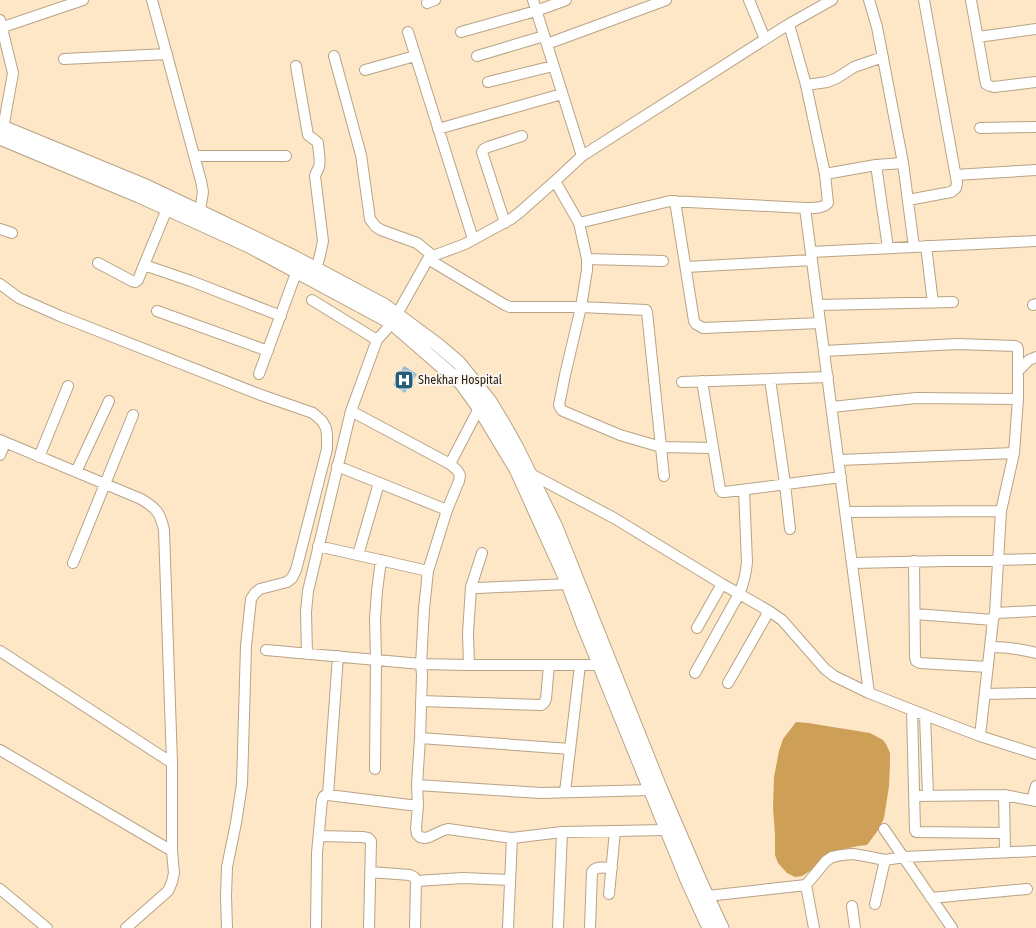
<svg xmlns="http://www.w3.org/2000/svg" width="1036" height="928" viewBox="0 0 1036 928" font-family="'Fira Sans Condensed',sans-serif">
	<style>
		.water { fill: #cd9f57 }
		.building { fill: #98bcd0 }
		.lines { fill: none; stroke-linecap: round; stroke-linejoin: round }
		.minor-casing { stroke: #b8a385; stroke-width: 12 }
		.major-casing { stroke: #b8a385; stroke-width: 15 }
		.minor { stroke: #fff; stroke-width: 10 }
		.major { stroke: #fff; stroke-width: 13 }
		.labels { text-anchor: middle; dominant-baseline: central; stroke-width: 3.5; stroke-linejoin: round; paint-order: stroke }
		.poi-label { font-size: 12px; fill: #2a2216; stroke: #fcf7f1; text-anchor: start }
	</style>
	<rect width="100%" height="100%" fill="#fde7c7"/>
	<path class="water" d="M796 722 808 723 870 733 883 740 886 744 890 753V763L889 786 884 818 879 829 867 845 858 846 831 852 810 871 802 876 795 877 787 873 778 863 775 855V835L773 808 774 777 779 751 783 739Z"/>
	<path class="building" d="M404 366 417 374 405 393 393 385Z"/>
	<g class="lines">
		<defs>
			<path id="minor" d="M152 0 201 181 203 192 199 217
				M533 0 582 156
				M749 0 765 39
				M869 0 877 27 903 163 914 247
				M971 0 986 84 990 86 994 87 1036 82
				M427 3 435 0
				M0 20 13 73 2 134
				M789 24 806 85 825 174 828 203C822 209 813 208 805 208L869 693
				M0 28 83 0
				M408 32 473 239
				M461 32 536 11 566 0
				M978 37 1036 29
				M547 44 666 0
				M334 56 361 155 370 219 375 226 381 230 417 243 433 256
				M477 56 544 36
				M64 59 167 54
				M296 66 308 135 316 141 318 143C318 149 321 162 319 167 318 170 316 172 315 176L323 241 320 255 316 269
				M365 70 415 56
				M488 82 553 66
				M806 85 827 82 837 78 854 67 883 57
				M980 128 1036 127
				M438 129 562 94
				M196 156H286
				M876 165 888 248
				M825 174 876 165 903 163
				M956 175 1036 170
				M555 181 579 223 587 259V270L581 307 565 375 559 405 561 409 563 411 620 435 661 447 713 448
				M908 200 951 192 956 188 957 183 924 0
				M675 201 694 321 696 324 703 328 820 323
				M505 223 482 152 484 149 488 147 522 136
				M579 223 670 201 805 208
				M0 229 12 233
				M926 246 933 303
				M811 252 1036 241
				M428 259 505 305 510 307H581L646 310 647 312 664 476
				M587 259 663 261
				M98 263 132 281 135 282 138 280 144 265 191 281 281 316
				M144 265 167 209
				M686 267 812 260
				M0 284 19 298 60 316 261 395 313 413 322 421 326 428 327 435V449L296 570 292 578 287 582 260 589 255 593 251 599 246 646 242 784 236 823 227 867 226 896 227 928
				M312 300 377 340
				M818 305 953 302
				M1033 305 1036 304
				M157 311 268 351
				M824 351 957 344 1015 346 1017 347 1018 349V399L1014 453 1001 511 995 613 993 620 980 736
				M1018 371 1029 360 1036 357
				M259 374 299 265
				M770 379 785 484 790 529
				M702 381 720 489 722 492H725L841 477
				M682 382 828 377
				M832 407 916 398 1018 399
				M0 440 141 499C156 508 160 512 164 530L172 763V851L174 873 172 882 168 891 126 928
				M0 455 5 443
				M39 457 68 386
				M839 460 1014 453
				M450 464 479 408
				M337 466 447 510
				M76 472 109 401
				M529 473 614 518 722 584 769 611 782 620 825 669 834 676 869 693 925 715 980 736 1036 754
				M845 512 1001 511
				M318 546 428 571
				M482 553 471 587 478 588 568 584
				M358 555 379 483
				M914 561 915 657 916 661 920 663 988 667
				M73 563 133 415
				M852 563 1036 559
				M995 613 1036 611
				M915 614 993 620
				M697 628 722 584
				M990 647C1006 647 1021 649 1036 653
				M266 650 421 664 469 665H600
				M0 651 172 763
				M307 654 306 612 308 591 351 411
				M469 665 468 633 471 587
				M695 673 739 594C744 583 746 574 747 562L744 490
				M728 683 769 611
				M985 694 1028 693H1036
				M421 701 541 705 544 703 546 699 549 665
				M912 710 915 830 916 832 1004 833
				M925 715 928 796
				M420 738 570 749
				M0 750 172 851
				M375 769 376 659 375 619 377 591 381 560
				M417 785 541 793 651 790
				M565 792 580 665
				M328 795 338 656
				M1004 795 1005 852
				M914 796 1004 795 1036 801
				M1032 800 1036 786
				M884 829 952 928
				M319 836 362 837 368 838 371 841 369 928
				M512 838 562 832 667 830
				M370 872 410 875 414 877 416 881 415 928
				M416 881 463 878 510 880
				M806 885 826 861 832 857 842 855 853 854 865 856 885 860 904 857 1036 851
				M0 889 47 928
				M609 894 615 831
				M707 896 806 885 814 928
				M931 898 1027 889
				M875 904 885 860
				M852 906 855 928
				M316 928 317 853 322 800 324 796 328 795 418 806
				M508 928 512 838 448 829 444 830 429 837 425 838 420 837 417 834 416 828 418 806 417 785 420 738 422 675 421 664 424 609 428 571 447 510 459 481 460 475 457 470 450 464 351 411 377 340 392 323 428 259 433 256 465 244 511 219 520 212 555 181 582 156 789 24 832 0
				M558 928 562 832
				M590 928 592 872C596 865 605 868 612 868"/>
			<path id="major" d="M0 126 146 186 222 222 294 257 384 305 438 345 459 363 489 400 503 423 517 448 556 527 661 790 701 883 722 928
				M0 138 139 196 249 246 392 323 461 383 479 408 516 469 568 584 582 622 687 880 709 928"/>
		</defs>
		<use href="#minor" class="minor-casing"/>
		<use href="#major" class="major-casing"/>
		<use href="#minor" class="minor"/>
		<use href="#major" class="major"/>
	</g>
	<defs>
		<symbol id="hospital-square" viewBox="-11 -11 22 22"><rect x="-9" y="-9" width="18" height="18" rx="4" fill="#265d78" stroke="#fcf7f1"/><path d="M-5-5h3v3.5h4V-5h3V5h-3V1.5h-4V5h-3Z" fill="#fff"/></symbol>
	</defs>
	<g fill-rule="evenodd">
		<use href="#hospital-square" x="393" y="369" width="22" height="22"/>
	</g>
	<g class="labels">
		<g class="poi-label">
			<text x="418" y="380">Shekhar Hospital</text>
		</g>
	</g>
</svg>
